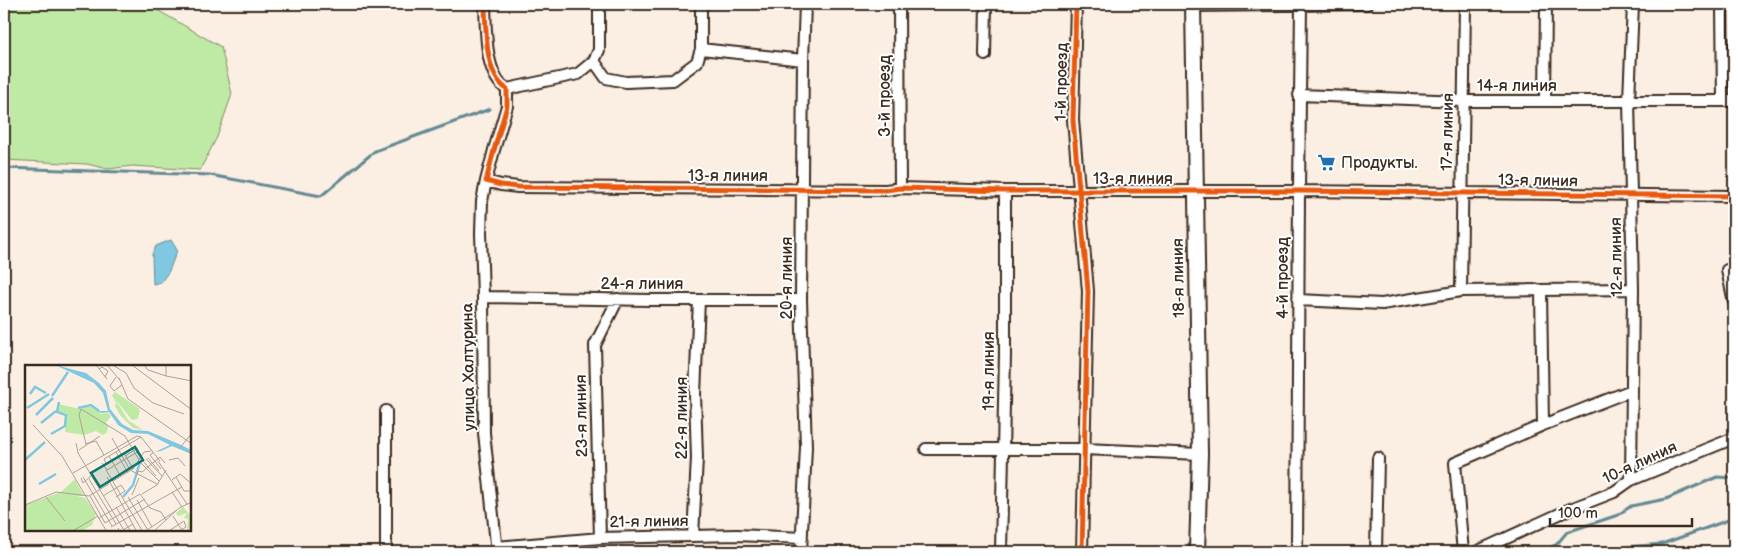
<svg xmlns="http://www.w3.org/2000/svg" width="1738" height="556" viewBox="0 0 1738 556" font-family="'Balsamiq Sans',sans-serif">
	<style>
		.green { fill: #bfeaa6; stroke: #7d8a62 }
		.water { fill: #80c8e1; stroke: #648993 }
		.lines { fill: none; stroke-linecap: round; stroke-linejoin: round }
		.stream { stroke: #648993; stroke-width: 3 }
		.street-casing { stroke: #3b2a1e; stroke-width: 14 }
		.secondary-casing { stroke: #3b2a1e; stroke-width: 18 }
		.street { stroke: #fff; stroke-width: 10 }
		.secondary { stroke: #fff; stroke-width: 14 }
		.cycleway-casing { stroke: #fff; stroke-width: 8 }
		.cycleway { stroke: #e8590c; stroke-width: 5 }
		.labels { text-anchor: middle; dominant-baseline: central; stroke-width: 4; stroke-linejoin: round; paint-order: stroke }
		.street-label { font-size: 16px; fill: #3b2a1e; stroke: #fff }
		.poi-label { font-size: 16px; fill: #3b2a1e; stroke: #fff; text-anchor: start }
		.inset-river { fill: none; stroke: #80c8e1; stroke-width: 2.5 }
		.inset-road { fill: none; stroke: #aea094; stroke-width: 1 }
		.view { fill: #0f766e; fill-opacity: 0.15; stroke: #0f766e; stroke-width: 2.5 }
		.inset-edge { fill: none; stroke: #3b2a1e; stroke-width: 2.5 }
	</style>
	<rect width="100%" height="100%" fill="#fbeee2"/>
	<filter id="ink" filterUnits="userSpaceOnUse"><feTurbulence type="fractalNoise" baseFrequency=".02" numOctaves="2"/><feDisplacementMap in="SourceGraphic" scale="10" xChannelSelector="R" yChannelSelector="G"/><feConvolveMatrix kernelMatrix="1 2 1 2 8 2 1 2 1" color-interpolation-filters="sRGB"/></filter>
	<g filter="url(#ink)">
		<path class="green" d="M4 4H147L221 47 232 94 217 137 200 170 132 166 108 169 87 164 4 160Z"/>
		<path class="water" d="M171 240 177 250 169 271 161 282 153 284 152 254 156 246Z"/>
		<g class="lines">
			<path class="stream" d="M4 168 210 175 321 196 375 151 490 109
				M1543 552 1557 544 1567 532 1618 515 1631 506 1666 499 1717 477 1734 478
				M1618 552 1627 547 1662 544 1734 518"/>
			<defs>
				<path id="street" d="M485 4C486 27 484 76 507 89V106L494 150 486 181 501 185 518 187 886 190 900 188 1005 191H1299L1734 196
					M701 4V49
					M899 4 900 188
					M1076 4 1073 120 1088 291 1082 552
					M1722 4 1723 101
					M1193 6 1367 4
					M985 55 986 4
					M594 61 599 50V4
					M507 89 578 74 594 61 606 78 626 82 673 80 697 62 701 49 803 60
					M1299 95 1463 101H1734
					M1545 100 1546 4
					M486 181 482 201 481 233 483 297 484 433 497 552
					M1727 270 1734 302
					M1461 291 1465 4
					M1541 291 1543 425
					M483 297 649 300H801
					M1298 300 1382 304 1461 291 1633 289
					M386 411V552
					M926 449H1084L1200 454
					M1631 480 1633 289 1629 100 1633 4
					M693 536 697 458 695 394 699 300
					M600 538 595 345 618 299
					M496 547 600 538 737 535 802 538
					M801 552 806 447 801 300 803 60 805 4
					M1001 552 1005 354V191
					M1297 552 1299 191 1301 4
					M1376 552 1378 458
					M1463 552 1455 463 1543 425 1632 390
					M1476 552 1568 510 1614 492 1631 480 1734 438"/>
				<path id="secondary" d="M1193 4 1200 454 1197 552"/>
			</defs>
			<use href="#street" class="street-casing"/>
			<use href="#secondary" class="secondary-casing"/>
			<use href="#street" class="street"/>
			<use href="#secondary" class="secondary"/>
			<defs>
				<path id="cycleway" d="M485 4C486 27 484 76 507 89V106L494 150 486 181 501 185 518 187 886 190 900 188 1005 191H1299L1734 196
					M1076 4 1073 120 1088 291 1082 552"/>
			</defs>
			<use href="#cycleway" class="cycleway-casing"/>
			<use href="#cycleway" class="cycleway"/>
		</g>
	</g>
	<defs>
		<symbol id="supermarket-bare" viewBox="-9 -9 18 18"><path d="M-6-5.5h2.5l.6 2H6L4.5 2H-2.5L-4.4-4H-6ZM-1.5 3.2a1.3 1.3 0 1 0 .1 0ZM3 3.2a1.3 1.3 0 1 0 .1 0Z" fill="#1f6fb2" stroke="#fff" stroke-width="2.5" paint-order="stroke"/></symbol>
	</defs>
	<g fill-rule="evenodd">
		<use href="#supermarket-bare" x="1314" y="150" width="25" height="25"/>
	</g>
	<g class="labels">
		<g class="street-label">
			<text transform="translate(1062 82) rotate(-89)">1-й проезд</text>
			<text x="1517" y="86">14-я линия</text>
			<text transform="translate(885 96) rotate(-90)">3-й проезд</text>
			<text transform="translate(1448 132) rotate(-89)">17-я линия</text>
			<text x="728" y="176">13-я линия</text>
			<text x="1133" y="179">13-я линия</text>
			<text transform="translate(1538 181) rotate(1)">13-я линия</text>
			<text transform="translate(1617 257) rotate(-91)">12-я линия</text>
			<text transform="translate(787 278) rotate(-90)">20-я линия</text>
			<text transform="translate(1179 278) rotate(-91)">18-я линия</text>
			<text transform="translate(1283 278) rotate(-90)">4-й проезд</text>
			<text x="642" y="284">24-я линия</text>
			<text transform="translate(469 367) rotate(-91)">улица Халтурина</text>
			<text transform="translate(989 371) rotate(-90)">19-я линия</text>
			<text transform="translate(582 416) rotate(-91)">23-я линия</text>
			<text transform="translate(682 418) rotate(-90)">22-я линия</text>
			<text transform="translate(1640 463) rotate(-25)">10-я линия</text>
			<text transform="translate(649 522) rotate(-1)">21-я линия</text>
		</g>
		<g class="poi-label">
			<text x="1341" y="163">Продукты.</text>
		</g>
	</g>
	<g transform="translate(25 365)">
		<rect width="166" height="166" fill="#fbeee2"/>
		<path d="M90 27 115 44 113 54 107 55 90 34 103 55 118 65 108 63 95 50 89 39 92 40 87 30ZM33 39 55 44 66 41 77 49 83 48 86 51 81 58 84 61 81 68 78 70 71 66 59 70 40 67 42 49 32 46ZM50 114 59 131H52L60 133 71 149 67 160 57 166H0V140L36 127ZM158 142 166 151V166H162L163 154 159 153 162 148 153 151 151 148Z" fill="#bfeaa6"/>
		<path d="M30 0 61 8 74 18 81 26 85 44 97 59 108 65 123 66 154 79 166 85V89L147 81 136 86 130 87 145 80 123 69 106 68 93 60 84 47 77 48 73 46H83L78 28 69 18Z" fill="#80c8e1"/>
		<path class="inset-river" d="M5 29 10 22 21 28M27 31 43 7M2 43 24 29M53 43 66 40 74 46M11 50 28 33M16 58 31 46M26 69 40 61 41 50 32 47 34 37M0 95 20 77M14 119 31 109M98 132 108 120 115 97"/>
		<path class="inset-road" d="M71 0 82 14M82 0 94 14M107 0 167 45M119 0 123 5 141 11M141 0V11L167 16M89 1 101 8 109 23 128 38 159 49M74 4 77 2 83 6 80 12M91 12 85 21 89 26 97 20M94 13 103 34 167 79M8 60 37 91 82 167M116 72 135 96M87 73 105 105 132 119M51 78 53 88 100 167M60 79 71 76 79 90M61 79 54 50 56 44 100 71 114 95M154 84 167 68M54 85 75 71M91 87 103 108M99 88 108 104M128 88 125 90 136 104M84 91 96 112M100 91 113 83M123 93 134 106M121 94 137 111M144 95 153 93 160 101M118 96 131 111M133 96 162 139M77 98 82 105 114 86M116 98 134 116M82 100 79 94 116 72M81 105 118 167M48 108 112 71 116 72M112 110 113 106 117 107 135 92 140 98M58 112 87 161M82 112 112 167M151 112 159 126H167M56 113 58 118 67 110M64 114 91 159M147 115 155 109 167 119M88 116 108 104 119 87 126 86M147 127 157 142M117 129 132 120 141 105M107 130 114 113M65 131 80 158 120 134M78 131 96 120 100 126 91 132M21 132 40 156M103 132 124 167M112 135 127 162M0 140 31 127 64 131 84 119M91 142 106 167M148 151 158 167M74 153 115 129 125 143 136 147 141 155M86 162 157 122M93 163 95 167 108 159M46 167 73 151M119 167 152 145M128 167 154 143 167 137M142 167 159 156 161 162 153 167"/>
		<path class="view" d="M110 82 118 95 75 122 66 108Z"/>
		<rect width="166" height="166" class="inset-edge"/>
	</g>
	<rect width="1738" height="556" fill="none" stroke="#fff" stroke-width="20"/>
	<rect x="10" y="10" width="1718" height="536" fill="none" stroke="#3b2a1e" stroke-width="2" filter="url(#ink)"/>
	<path d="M1550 518v8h142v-8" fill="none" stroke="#3b2a1e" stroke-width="2.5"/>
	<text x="1558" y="518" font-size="15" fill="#3b2a1e" stroke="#ffffff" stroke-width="4" paint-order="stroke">100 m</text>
</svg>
